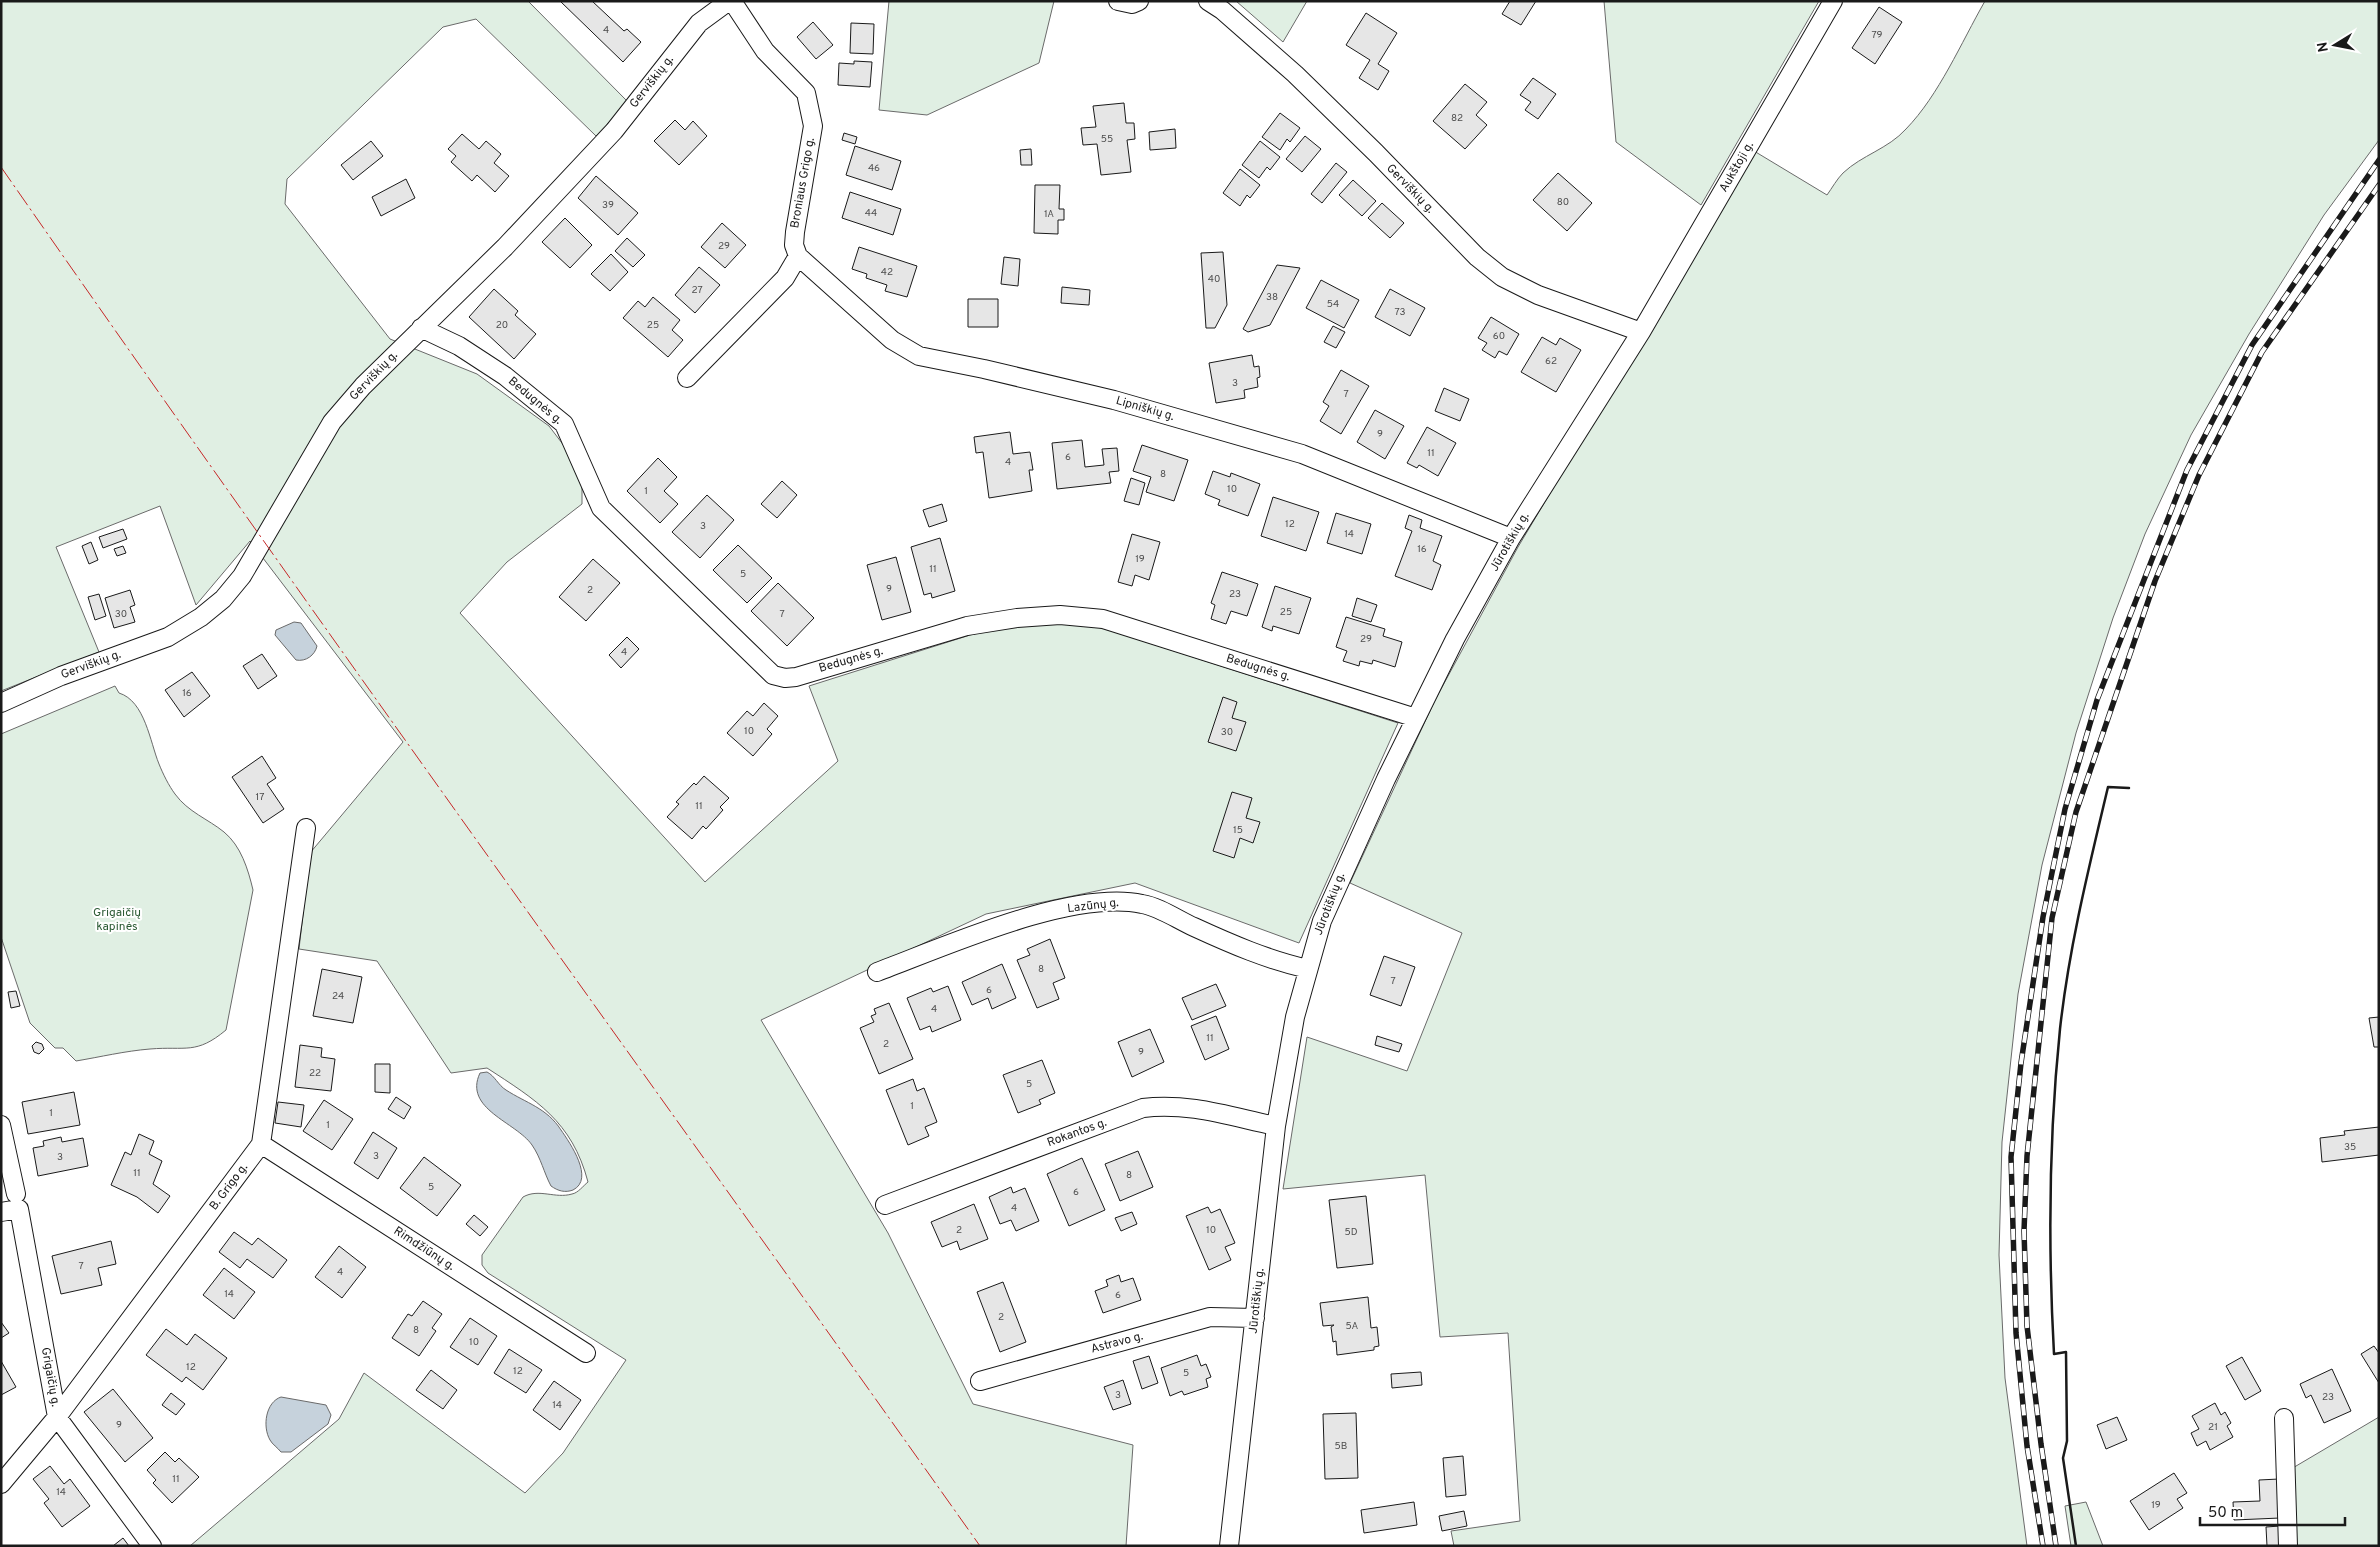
<svg xmlns="http://www.w3.org/2000/svg" width="2380" height="1547" viewBox="0 0 2380 1547" font-family="Overpass,sans-serif">
	<style>
		.green { fill: #e0efe3; stroke: #6a6a6a }
		.water { fill: #c6d2dc; stroke: #6a6a6a }
		.building { fill: #e6e6e6; stroke: #1a1a1a }
		.lines { fill: none; stroke-linecap: round; stroke-linejoin: round }
		.minor-casing { stroke: #1a1a1a; stroke-width: 20 }
		.minor { stroke: #fff; stroke-width: 18 }
		.rail-casing { stroke: #1a1a1a; stroke-width: 5.5 }
		.rail { stroke: #fff; stroke-width: 4; stroke-dasharray: 11; stroke-linecap: butt }
		.wall { stroke: #1a1a1a; stroke-width: 2.5 }
		.power { stroke: #c62828; stroke-width: 1; stroke-dasharray: 18 4 2.5 4; stroke-linecap: butt }
		.labels { text-anchor: middle; dominant-baseline: central; stroke-width: 4; stroke-linejoin: round; paint-order: stroke }
		.number-label { font-size: 10px; fill: #4d4d4d }
		.street-label { font-size: 12px; fill: #1a1a1a; stroke: #fff }
		.park-label { font-size: 12px; fill: #2b5a34; stroke: #fff }
	</style>
	<rect width="100%" height="100%" fill="#fff"/>
	<path class="green" d="M1 1H528L628 102 596 136 476 19 443 27 287 179 285 204 390 339 477 374 549 426 568 451 582 486V504L507 562 460 613 705 882 838 761 809 686 970 635 1014 624 1077 623 1106 629 1398 723 1299 943 1135 883 986 914 761 1020 888 1233 973 1404 1133 1445 1126 1546H190L339 1419 364 1373 525 1493 563 1453 626 1360 488 1273 482 1265V1255L523 1197C539 1188 555 1199 572 1194 578 1193 583 1186 588 1182 572 1121 536 1100 487 1068L451 1073 377 961 299 949 310 853 403 742 250 541 196 605 160 506 56 547 99 652 1 691Z
		M889 1H1054L1039 63 927 115 879 110Z
		M1236 1H1307L1283 42Z
		M1604 1H1819L1701 205 1616 142Z
		M1985 1H2379V140L2324 215 2249 334 2191 435 2145 534 2113 618 2076 733 2042 865 2018 994 2002 1142 1999 1255 2005 1378 2027 1546H1454L1451 1531 1520 1521 1508 1333 1440 1337 1425 1175 1283 1189 1307 1037 1407 1071 1462 933 1350 883 1435 700 1518 547 1754 151 1827 195C1832 188 1837 179 1843 173 1862 155 1888 149 1906 129 1939 95 1961 43 1985 1Z
		M115 686 119 693C145 701 150 742 159 764 163 774 169 786 175 794 188 812 208 819 224 832 241 846 248 869 253 890L226 1030C196 1055 186 1046 150 1049 125 1051 100 1057 76 1061L63 1048H55L30 1023 1 937V734Z
		M2379 1417V1546H2294L2291 1469Z
		M2086 1502 2103 1546H2071L2065 1506Z"/>
	<path class="water" d="M294 622 301 623 317 646C315 655 306 662 296 660L275 635 276 630Z
		M487 1072C495 1076 498 1085 506 1090 526 1103 547 1108 561 1130 570 1143 595 1179 573 1190 565 1193 558 1191 551 1186 544 1173 541 1158 532 1145 516 1122 463 1109 480 1073Z
		M281 1397 326 1405 331 1415 328 1424 291 1452H281C278 1448 272 1444 270 1440 262 1426 266 1402 281 1397Z"/>
	<path class="building" d="M560 1H592L624 31 627 29 641 42 623 62Z
		M1510 1H1536L1521 25 1502 14Z
		M1879 7 1902 22 1875 64 1852 48Z
		M1366 13 1397 33 1378 64 1389 71 1378 90 1359 78 1370 60 1346 45Z
		M813 22 833 45 816 59 797 37Z
		M851 23 874 24 873 54 850 53Z
		M854 61 872 62 870 87 838 85 839 63 854 64Z
		M1533 78 1556 94 1538 119 1525 110 1531 102 1520 95Z
		M1465 84 1487 102 1476 115 1487 125 1465 149 1433 121Z
		M1124 103 1126 123H1134L1135 139 1127 140 1131 172 1101 175 1097 144 1083 145 1081 128 1096 127 1093 106Z
		M1280 113 1300 128 1290 142 1287 139 1280 150 1262 137Z
		M675 120 685 130 693 121 707 136 679 165 654 141Z
		M1175 129 1176 148 1150 150 1149 132Z
		M844 133 857 137 855 144 842 140Z
		M462 134 479 149 486 141 501 154 494 163 509 176 495 192 477 175 472 181 451 162 456 156 448 149Z
		M1305 136 1321 149 1302 172 1286 159Z
		M371 141 383 156 353 180 341 165Z
		M1260 141 1280 157 1270 170 1267 167 1259 178 1242 165Z
		M855 146 901 161 892 190 846 175Z
		M1031 149 1032 165H1021L1020 150Z
		M1336 163 1347 172 1322 203 1311 194Z
		M1240 169 1260 185 1250 198 1247 195 1240 206 1223 193Z
		M1558 173 1592 203 1567 231 1533 200Z
		M596 176 638 213 618 235 578 198Z
		M406 179 415 198 381 216 372 197Z
		M1353 180 1376 201 1362 216 1339 195Z
		M1035 185H1060L1059 209H1064V220H1058V234L1034 233Z
		M850 192 901 209 893 235 842 218Z
		M1382 203 1404 223 1390 238 1368 218Z
		M565 218 592 245 570 268 542 242Z
		M722 223 746 245 725 268 701 247Z
		M627 238 645 255 633 267 615 251Z
		M859 247 917 266 907 297 885 291 887 285 866 278 867 274 852 269Z
		M1223 252 1227 305 1215 328H1206L1201 253Z
		M611 254 628 272 610 291 591 274Z
		M1004 257 1020 259 1018 286 1001 284Z
		M1277 265 1300 268 1270 325 1248 332 1243 329Z
		M699 267 720 285 695 313 675 295Z
		M1321 280 1359 300 1344 328 1306 308Z
		M1062 287 1090 290 1089 305 1061 303Z
		M494 289 518 311 515 315 536 334 514 359 469 317Z
		M1390 289 1425 308 1410 336 1375 317Z
		M653 297 680 320 672 330 683 340 668 357 623 318 638 301 645 307Z
		M968 299H998V327H968Z
		M1491 317 1519 334 1507 355 1499 351 1495 358 1482 350 1487 343 1478 338Z
		M1333 326 1345 332 1336 348 1324 342Z
		M1542 337 1556 345 1560 338 1581 350 1556 392 1521 372Z
		M1252 355 1254 367 1259 366 1260 377 1257 378 1258 387 1244 390 1245 398 1216 403 1209 363Z
		M1341 370 1369 386 1341 434 1320 421 1329 406 1323 402Z
		M1444 388 1469 399 1460 421 1435 411Z
		M1375 410 1404 426 1385 459 1357 442Z
		M1427 427 1456 443 1438 476 1419 465 1417 468 1407 463Z
		M1010 432 1013 454 1030 452 1033 470H1029L1032 491 989 498 983 452 976 453 974 437Z
		M1082 440 1085 467 1104 465 1102 449 1117 448 1119 471 1109 472 1111 483 1057 489 1052 443Z
		M1142 445 1188 460 1174 501 1146 492 1151 477 1133 471Z
		M658 458 677 477 664 491 678 504 660 523 627 491Z
		M1213 471 1230 477 1231 473 1260 484 1248 516 1218 505 1220 500 1205 494Z
		M1131 478 1145 483 1139 505 1124 501Z
		M782 481 797 495 777 518 761 504Z
		M707 495 734 520 700 558 672 532Z
		M1273 497 1319 512 1306 551 1261 536Z
		M942 504 947 521 929 527 923 510Z
		M1336 513 1371 524 1362 554 1327 543Z
		M1409 515 1422 520 1420 528 1442 536 1433 561 1441 565 1432 590 1395 576 1412 531 1405 528Z
		M123 529 127 539 103 548 99 537Z
		M1132 534 1160 542 1149 580 1135 575 1132 586 1118 582Z
		M940 538 955 591 932 598 931 593 924 595 911 547Z
		M91 542 98 560 89 564 82 546Z
		M738 545 772 578 747 603 713 570Z
		M123 546 126 553 117 556 114 549Z
		M896 557 911 612 882 620 867 565Z
		M593 559 620 583 586 621 559 597Z
		M1222 572 1258 584 1247 616 1231 611 1226 624 1211 619 1215 605 1211 603Z
		M778 583 814 618 787 646 751 611Z
		M1275 586 1311 598 1299 634 1273 626 1272 631 1262 627Z
		M130 590 135 605 130 607 135 622 114 628 105 598Z
		M99 594 106 616 95 620 88 597Z
		M1357 598 1377 605 1371 622 1352 616Z
		M1346 617 1385 629 1383 636 1402 642 1395 667 1373 660 1372 664 1360 661 1359 666 1343 661 1347 651 1336 647Z
		M627 637 639 649 621 668 609 655Z
		M262 654 277 676 258 689 243 666Z
		M192 672 210 696 184 717 165 690Z
		M1223 697 1237 702 1232 718 1246 722 1236 751 1208 742Z
		M764 703 778 716 767 729 772 734 753 756 727 733 747 711 753 716Z
		M262 756 276 778 267 784 284 809 263 823 232 777Z
		M704 776 729 798 720 807 723 810 706 829 703 826 692 839 667 817 679 804 676 802 694 783 696 785Z
		M1232 792 1252 798 1246 818 1260 822 1253 843 1240 838 1234 858 1213 851Z
		M1050 939 1065 978 1053 983 1059 999 1037 1008 1017 960 1030 955 1027 949Z
		M1384 956 1415 967 1401 1006 1370 995Z
		M1002 964 1016 998 992 1009 988 998 972 1005 962 982Z
		M322 969 362 977 353 1023 313 1016Z
		M1216 984 1226 1006 1192 1020 1182 998Z
		M948 986 961 1020 932 1032 930 1026 920 1030 907 998 931 988 933 992Z
		M16 991 20 1006 11 1008 8 992Z
		M889 1003 913 1059 879 1074 860 1028 874 1022 871 1016 876 1014 874 1009Z
		M1216 1016 1229 1049 1205 1060 1191 1026Z
		M2379 1017V1047H2374L2369 1018Z
		M1150 1029 1164 1062 1132 1077 1118 1042Z
		M1377 1036 1402 1044 1399 1052 1375 1045Z
		M36 1042 42 1044 44 1049 39 1054 34 1052 32 1046Z
		M300 1045 322 1048 321 1057 335 1059 331 1091 295 1087Z
		M1042 1060 1055 1093 1039 1100 1041 1104 1018 1113 1003 1075Z
		M375 1064H390V1093L375 1092Z
		M913 1079 917 1091 924 1088 937 1122 925 1127 929 1136 908 1145 886 1090Z
		M74 1092 80 1125 28 1134 22 1102Z
		M396 1097 411 1107 404 1119 388 1109Z
		M324 1100 353 1119 332 1150 303 1131Z
		M278 1102 304 1105 301 1127 275 1123Z
		M2379 1127V1155L2322 1162 2320 1138 2345 1135 2344 1131Z
		M373 1132 397 1148 378 1179 354 1163Z
		M139 1134 154 1141 149 1154 162 1161 153 1184 170 1196 158 1213 137 1197 111 1185 125 1152 131 1155Z
		M61 1137 62 1142 83 1138 88 1166 38 1176 33 1148 44 1146 43 1141Z
		M1138 1151 1153 1187 1120 1201 1105 1164Z
		M424 1157 461 1185 437 1216 400 1188Z
		M1082 1158 1105 1210 1069 1226 1047 1174Z
		M1011 1187 1013 1193 1025 1188 1039 1221 1016 1231 1011 1220 1000 1224 989 1197Z
		M1366 1196 1373 1264 1337 1268 1329 1200Z
		M974 1204 988 1239 960 1250 957 1241 942 1247 931 1222Z
		M1208 1207 1211 1213 1220 1209 1235 1243 1225 1247 1231 1260 1209 1270 1186 1216Z
		M1132 1212 1137 1224 1121 1231 1115 1218Z
		M474 1215 488 1227 480 1236 466 1224Z
		M234 1232 252 1245 258 1238 287 1260 273 1278 247 1259 240 1268 219 1252Z
		M111 1241 116 1264 98 1268 102 1285 61 1294 52 1256Z
		M339 1246 366 1267 342 1298 315 1277Z
		M224 1268 255 1292 234 1319 203 1295Z
		M1119 1275 1121 1282 1133 1278 1141 1300 1103 1313 1095 1291 1108 1286 1106 1280Z
		M1003 1282 1026 1342 1000 1352 977 1292Z
		M1368 1297 1371 1328 1377 1327 1379 1346 1374 1347V1350L1337 1355 1336 1341 1333 1342 1331 1327 1334 1325 1323 1326 1320 1303Z
		M423 1301 442 1314 432 1328 436 1331 419 1356 392 1338 408 1314 412 1316Z
		M470 1318 497 1336 478 1365 450 1347Z
		M1 1322 9 1333 1 1338Z
		M166 1329 187 1345 195 1334 227 1358 203 1390 186 1377 182 1382 146 1355Z
		M2374 1346 2379 1353V1383L2361 1354Z
		M509 1349 542 1370 526 1393 494 1373Z
		M1197 1355 1201 1366 1206 1364 1211 1377 1206 1379 1208 1387 1184 1395 1182 1391 1170 1396 1161 1368Z
		M1149 1356 1158 1383 1142 1389 1133 1361Z
		M2242 1357 2261 1391 2245 1400 2226 1366Z
		M1 1361 16 1387 1 1395Z
		M2332 1369 2351 1411 2324 1423 2311 1395 2306 1398 2300 1384Z
		M431 1370 457 1390 443 1409 416 1390Z
		M1421 1372 1422 1385 1392 1388 1391 1374Z
		M1123 1380 1131 1404 1113 1410 1104 1387Z
		M554 1381 581 1400 560 1430 533 1410Z
		M113 1389 153 1438 125 1462 84 1412Z
		M171 1393 185 1404 176 1415 162 1405Z
		M2215 1403 2221 1415 2225 1412 2231 1423 2227 1426 2233 1437 2210 1450 2206 1441 2197 1446 2191 1433 2199 1429 2192 1416Z
		M1356 1413 1358 1478 1325 1479 1323 1414Z
		M2117 1417 2127 1440 2106 1449 2097 1425Z
		M165 1452 175 1462 179 1458 199 1477 172 1503 153 1483 156 1480 147 1470Z
		M1463 1456 1466 1495 1446 1497 1443 1458Z
		M50 1466 64 1484 70 1479 90 1506 62 1527 44 1503 49 1499 33 1479Z
		M2174 1473 2187 1493 2177 1499 2183 1508 2149 1530 2130 1501Z
		M2279 1479 2280 1518 2234 1520 2233 1502 2260 1501 2259 1480Z
		M1414 1502 1417 1525 1364 1533 1361 1510Z
		M1464 1511 1467 1526 1442 1531 1439 1516Z
		M2280 1526 2281 1546H2267L2266 1527Z
		M123 1538 129 1546H113Z"/>
	<g class="lines">
		<defs>
			<path id="minor" d="M1118 1 1132 4 1139 1
				M1208 1 1222 10 1295 74 1376 153 1477 257 1502 277 1538 295 1641 332
				M798 256 892 340 919 356 984 369 1114 400 1302 454 1511 538
				M421 328 459 346 505 376 564 424 601 508 773 675 785 678 796 677 967 626 1017 618 1060 615 1103 619 1416 718
				M687 378 785 278 798 256 794 245 795 232 813 126 806 93 765 51 732 1
				M1 703 61 676 168 637 201 617 223 599 242 576 332 422 363 386 505 247 614 131 699 23 729 1
				M877 972C944 947 1072 889 1142 904 1160 907 1178 920 1194 927 1231 944 1268 960 1308 969
				M1 1125 16 1194
				M261 1144 586 1353
				M885 1205 1143 1108C1188 1102 1232 1117 1276 1126
				M1 1212 19 1209 57 1417 152 1546
				M980 1381 1210 1317 1255 1318
				M2284 1418 2288 1546
				M1 1484 57 1417 261 1144 306 828
				M1229 1546 1276 1126 1295 1017 1322 921 1386 779 1455 639 1511 538 1641 332 1833 1"/>
		</defs>
		<use href="#minor" class="minor-casing"/>
		<use href="#minor" class="minor"/>
		<defs>
			<path id="rail" d="M2043 1546 2027 1446 2016 1333 2011 1157 2021 1063 2043 917 2065 809 2097 700 2187 470 2252 345 2379 160
				M2056 1546 2041 1444 2027 1326 2024 1231 2027 1156 2052 918 2076 812 2155 581 2199 475 2262 352 2379 185"/>
		</defs>
		<use href="#rail" class="rail-casing"/>
		<use href="#rail" class="rail"/>
		<path class="wall" d="M2076 1546 2063 1458 2067 1441 2066 1352 2054 1354C2048 1246 2049 1136 2060 1029 2069 947 2089 867 2108 787L2129 788"/>
		<path class="power" d="M1 167C323 630 654 1086 980 1546"/>
	</g>
	<g class="labels">
		<g class="number-label">
			<text x="606" y="30">4</text>
			<text x="1877" y="35">79</text>
			<text x="1457" y="118">82</text>
			<text x="1107" y="139">55</text>
			<text x="874" y="168">46</text>
			<text x="1563" y="202">80</text>
			<text x="608" y="205">39</text>
			<text x="871" y="213">44</text>
			<text x="1049" y="214">1A</text>
			<text x="724" y="246">29</text>
			<text x="887" y="272">42</text>
			<text x="1214" y="279">40</text>
			<text x="697" y="290">27</text>
			<text x="1272" y="297">38</text>
			<text x="1333" y="304">54</text>
			<text x="1400" y="312">73</text>
			<text x="502" y="325">20</text>
			<text x="653" y="325">25</text>
			<text x="1499" y="336">60</text>
			<text x="1551" y="361">62</text>
			<text x="1235" y="383">3</text>
			<text x="1346" y="394">7</text>
			<text x="1380" y="434">9</text>
			<text x="1431" y="453">11</text>
			<text x="1068" y="457">6</text>
			<text x="1008" y="462">4</text>
			<text x="1163" y="474">8</text>
			<text x="1232" y="489">10</text>
			<text x="646" y="491">1</text>
			<text x="1290" y="524">12</text>
			<text x="703" y="526">3</text>
			<text x="1349" y="534">14</text>
			<text x="1422" y="549">16</text>
			<text x="1140" y="559">19</text>
			<text x="933" y="569">11</text>
			<text x="743" y="574">5</text>
			<text x="889" y="589">9</text>
			<text x="590" y="590">2</text>
			<text x="1235" y="594">23</text>
			<text x="1286" y="612">25</text>
			<text x="121" y="614">30</text>
			<text x="782" y="614">7</text>
			<text x="1366" y="639">29</text>
			<text x="624" y="652">4</text>
			<text x="187" y="693">16</text>
			<text x="749" y="731">10</text>
			<text x="1227" y="732">30</text>
			<text x="260" y="797">17</text>
			<text x="699" y="806">11</text>
			<text x="1238" y="830">15</text>
			<text x="1041" y="969">8</text>
			<text x="1393" y="981">7</text>
			<text x="989" y="990">6</text>
			<text x="338" y="996">24</text>
			<text x="934" y="1009">4</text>
			<text x="1210" y="1038">11</text>
			<text x="886" y="1044">2</text>
			<text x="1141" y="1052">9</text>
			<text x="315" y="1073">22</text>
			<text x="1029" y="1084">5</text>
			<text x="912" y="1106">1</text>
			<text x="51" y="1113">1</text>
			<text x="328" y="1125">1</text>
			<text x="2350" y="1147">35</text>
			<text x="376" y="1156">3</text>
			<text x="60" y="1157">3</text>
			<text x="137" y="1173">11</text>
			<text x="1129" y="1175">8</text>
			<text x="431" y="1187">5</text>
			<text x="1076" y="1192">6</text>
			<text x="1014" y="1208">4</text>
			<text x="959" y="1230">2</text>
			<text x="1211" y="1230">10</text>
			<text x="1351" y="1232">5D</text>
			<text x="81" y="1266">7</text>
			<text x="340" y="1272">4</text>
			<text x="229" y="1294">14</text>
			<text x="1118" y="1295">6</text>
			<text x="1001" y="1317">2</text>
			<text x="1352" y="1326">5A</text>
			<text x="416" y="1330">8</text>
			<text x="474" y="1342">10</text>
			<text x="191" y="1367">12</text>
			<text x="518" y="1371">12</text>
			<text x="1186" y="1373">5</text>
			<text x="1118" y="1395">3</text>
			<text x="2328" y="1397">23</text>
			<text x="557" y="1405">14</text>
			<text x="119" y="1425">9</text>
			<text x="2213" y="1427">21</text>
			<text x="1341" y="1446">5B</text>
			<text x="176" y="1479">11</text>
			<text x="61" y="1492">14</text>
			<text x="2156" y="1505">19</text>
		</g>
		<g class="street-label">
			<text transform="translate(652 82) rotate(-52)">Gerviškių g.</text>
			<text transform="translate(1737 167) rotate(-60)">Aukštoji g.</text>
			<text transform="translate(803 183) rotate(-80)">Broniaus Grigo g.</text>
			<text transform="translate(1410 189) rotate(46)">Gerviškių g.</text>
			<text transform="translate(374 376) rotate(-46)">Gerviškių g.</text>
			<text transform="translate(535 401) rotate(40)">Bedugnės g.</text>
			<text transform="translate(1145 409) rotate(16)">Lipniškių g.</text>
			<text transform="translate(1510 542) rotate(-60)">Jūrotiškių g.</text>
			<text transform="translate(851 660) rotate(-16)">Bedugnės g.</text>
			<text transform="translate(91 665) rotate(-20)">Gerviškių g.</text>
			<text transform="translate(1258 668) rotate(17)">Bedugnės g.</text>
			<text transform="translate(1330 904) rotate(-69)">Jūrotiškių g.</text>
			<text transform="translate(1093 906) rotate(-7)">Lazūnų g.</text>
			<text transform="translate(1077 1133) rotate(-20)">Rokantos g.</text>
			<text transform="translate(229 1187) rotate(-53)">B. Grigo g.</text>
			<text transform="translate(424 1249) rotate(33)">Rimdžiūnų g.</text>
			<text transform="translate(1257 1301) rotate(-84)">Jūrotiškių g.</text>
			<text transform="translate(1117 1343) rotate(-15)">Astravo g.</text>
			<text transform="translate(50 1377) rotate(80)">Grigaičių g.</text>
		</g>
		<g class="park-label">
			<text x="117" y="913">Grigaičių<tspan x="117" dy="14">kapinės</tspan></text>
		</g>
	</g>
	<rect width="2380" height="1547" fill="none" stroke="#1a1a1a" stroke-width="5"/>
	<g transform="translate(2335 45) rotate(260)" stroke="#ffffff" stroke-width="4" paint-order="stroke">
	<path d="M0-4L9 19L0 12L-9 19Z" fill="#1a1a1a"/>
	<text y="-8" font-size="14" font-weight="bold" text-anchor="middle" fill="#1a1a1a">N</text>
	</g>
	<path d="M2200 1517v8h145v-8" fill="none" stroke="#1a1a1a" stroke-width="2.5"/>
	<text x="2208" y="1517" font-size="15" fill="#1a1a1a" stroke="#ffffff" stroke-width="4" paint-order="stroke">50 m</text>
</svg>
